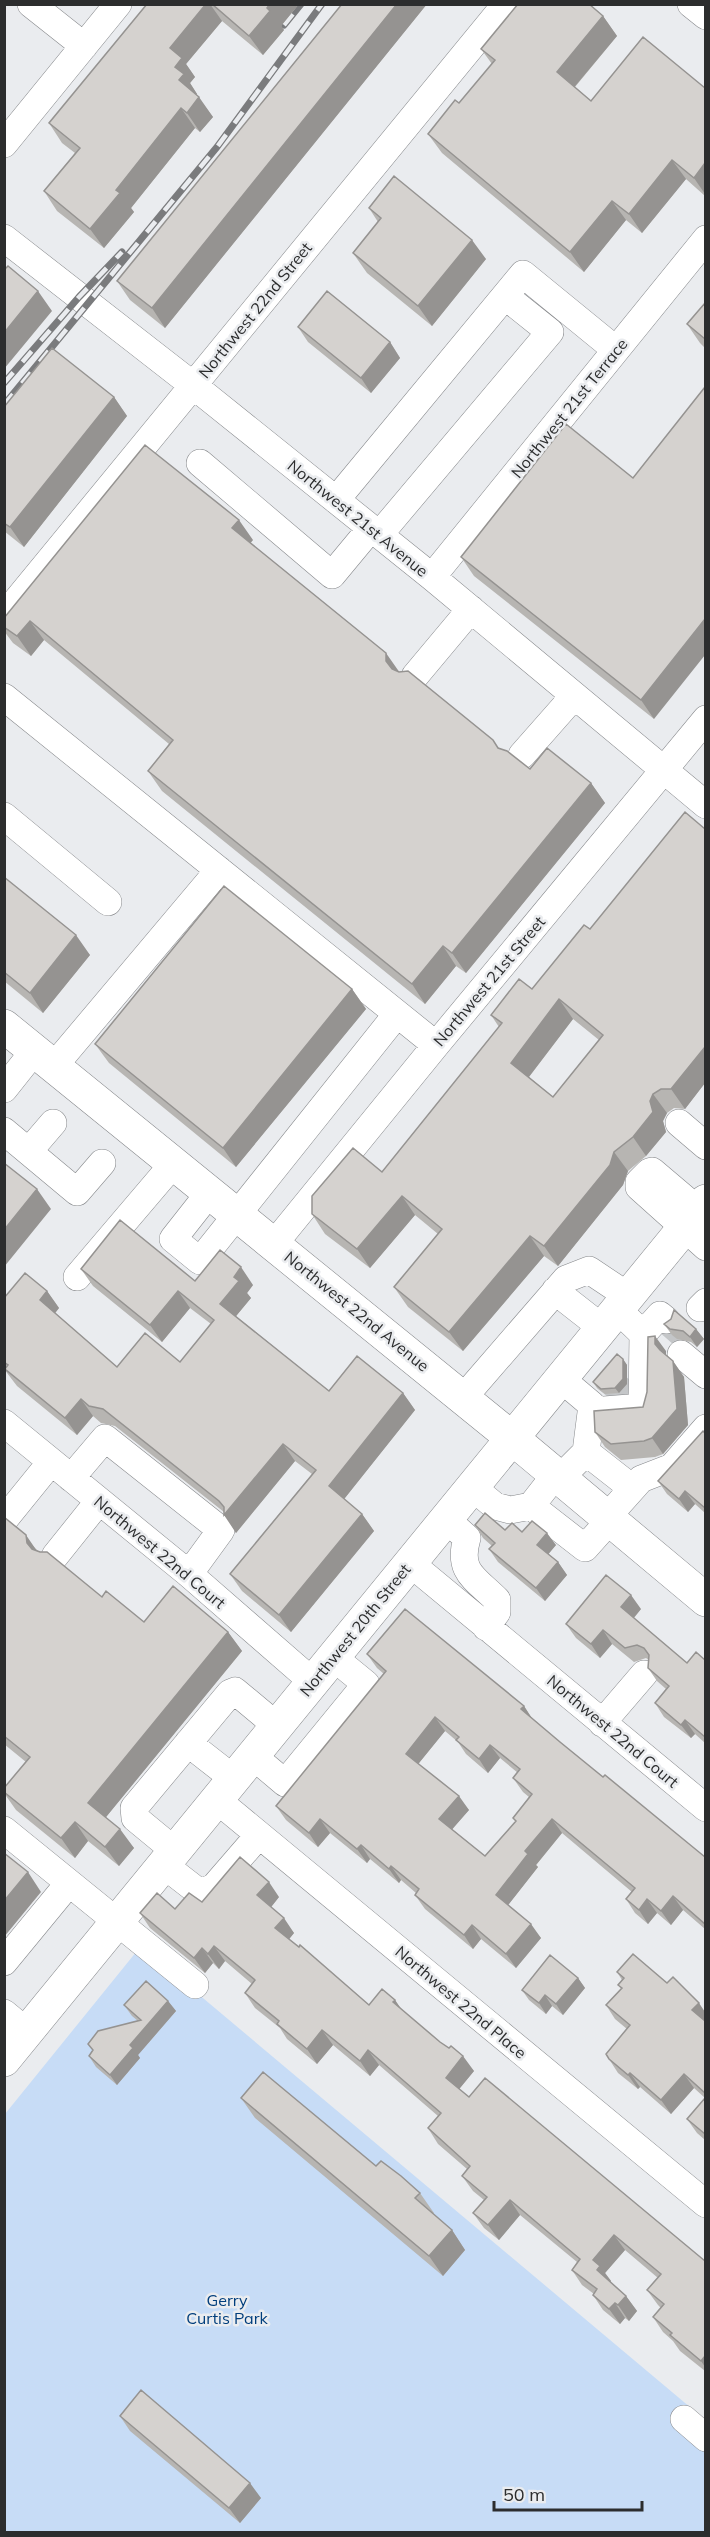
<svg xmlns="http://www.w3.org/2000/svg" width="710" height="2537" viewBox="0 0 710 2537" font-family="Mulish,sans-serif">
	<style>
		.green { fill: #c7dcf6 }
		.lines { fill: none; stroke-linecap: round; stroke-linejoin: round }
		.minor-tunnel { stroke: #c4c6c8; stroke-width: 27; stroke-dasharray: 27 14; stroke-linecap: butt }
		.minor-casing { stroke: #86888b; stroke-width: 28 }
		.major-casing { stroke: #86888b; stroke-width: 34 }
		.minor { stroke: #fff; stroke-width: 27 }
		.major { stroke: #fff; stroke-width: 33 }
		.rail-casing { stroke: #7a7b7d; stroke-width: 7 }
		.rail { stroke: #eaecef; stroke-width: 4.5; stroke-dasharray: 14; stroke-linecap: butt }
		.wall { fill: #b7b5b2; fill-rule: evenodd }
		.shaded-wall { fill: #959391 }
		.building { fill: #d5d2cf; stroke: #959391; stroke-width: 1.5; fill-rule: evenodd }
		.labels { text-anchor: middle; dominant-baseline: central; stroke-width: 5; stroke-linejoin: round; paint-order: stroke }
		.street-label { font-size: 16px; fill: #2c2d2e; stroke: #eaecef }
		.park-label { font-size: 16px; fill: #003e7c; stroke: #eaecef }
	</style>
	<rect width="100%" height="100%" fill="#eaecef"/>
	<path class="green" d="M141 1946 697 2413 680 2431 705 2452V2532H5V2114Z"/>
	<g class="lines">
		<path class="minor-tunnel" d="M666 1320 697 1347
			M608 1397 631 1368"/>
		<defs>
			<path id="minor" d="M31 4 84 46
				M691 4 706 16
				M4 144 118 4
				M4 238 194 386 432 577 706 805
				M200 463 332 575 371 528
				M336 500 523 274 616 350
				M379 535 550 332 505 296
				M432 577 706 239
				M4 616 506 4
				M415 676 471 609
				M4 697 436 1045
				M522 755 574 696
				M4 816 108 902
				M54 1066 219 870
				M4 1089 35 1050
				M679 1123 706 1146
				M4 1131 77 1192 102 1163
				M29 1151 53 1123
				M210 1192 173 1239 200 1261 397 1014
				M698 1210 652 1171 649 1172 639 1182V1187L706 1247
				M274 1244 436 1045 706 719
				M77 1277 174 1163
				M555 1291 601 1327
				M700 1308 706 1302
				M643 1334 660 1315 666 1320
				M681 1354 706 1375
				M560 1378 592 1405 586 1452 560 1478
				M463 1398 566 1279 589 1270 628 1296
				M592 1411 642 1407 643 1334 617 1309
				M4 1423 189 1574 313 1682
				M586 1452 632 1488
				M71 1478 105 1438 221 1530 189 1574
				M472 1487 495 1506 510 1510 531 1506 556 1474
				M531 1506 585 1548 610 1520
				M607 1517 641 1479 672 1467 706 1428
				M446 1519 467 1538C457 1572 475 1578 497 1600V1612L486 1627
				M4 1520 51 1462
				M55 1556 99 1501
				M410 1563 706 1808
				M602 1723 644 1674
				M188 1743 234 1779
				M253 1756 285 1783 366 1684 333 1657
				M217 1800 706 2204
				M4 1830 195 1985
				M175 1851 135 1818 134 1808 230 1693 235 1691 277 1726
				M164 1865 200 1893 214 1887 259 1835
				M4 1962 69 1883
				M4 2013 27 2032
				M684 2419 706 2438"/>
			<path id="major" d="M4 1026 512 1438 706 1600
				M4 2060 706 1201"/>
		</defs>
		<use href="#minor" class="minor-casing"/>
		<use href="#major" class="major-casing"/>
		<use href="#minor" class="minor"/>
		<use href="#major" class="major"/>
		<defs>
			<path id="rail" d="M284 25 301 4
				M4 383 79 297 122 252
				M4 405 217 147 322 4"/>
		</defs>
		<use href="#rail" class="rail-casing"/>
		<use href="#rail" class="rail"/>
	</g>
	<path class="wall" d="M147 4H299L281 26 284 30 263 55 222 21 186 64 195 77 190 83 197 94 196 95 213 117 200 132 195 128 131 208 134 212 104 248 57 211 44 191 75 153 62 143 49 123Z
		M342 4H427L165 328 130 300 117 281Z
		M603 16 617 36 575 87 591 101 705 88V196L686 179 642 233 626 220 584 272 442 153 428 134 459 103 492 64 481 49Z
		M369 208 486 259 432 326 367 273 353 253 378 222Z
		M705 303V348L700 343 687 324Z
		M298 327 390 342 400 358 371 393 308 342Z
		M114 397 127 416 24 547 4 531V407Z
		M633 478 654 719 474 576 461 557Z
		M253 540 250 543 399 672 499 748 530 769 591 783 605 803 466 973 456 966 425 1004 162 791 148 771 169 744 44 640 31 656 13 643 4 631V618Z
		M705 829V1083L685 1109 674 1108 667 1113 663 1121 666 1132 646 1156 628 1171 623 1185 558 1266 544 1256 463 1351 408 1307 394 1287 438 1234 415 1215 370 1268 325 1234 312 1214 382 1172 499 1027 491 1015 532 989 590 929ZM573 1019 599 1040 553 1097 529 1077Z
		M4 877 90 955 43 1013 4 981Z
		M352 989 366 1009 236 1167 109 1063 95 1044Z
		M81 1269 195 1281 253 1285 247 1293 251 1298 236 1316 329 1391 403 1393 415 1410 344 1499 362 1514 374 1531 291 1632 242 1591 230 1574 312 1474 295 1461 236 1533 224 1512 115 1426 101 1423 93 1416 77 1435 17 1386 4 1369V1298L47 1291 59 1308 55 1313 117 1367 180 1362 211 1324 190 1308 162 1342 93 1286Z
		M664 1324 696 1329 704 1339 697 1347 691 1342 677 1339 672 1335Z
		M666 1351V1356L673 1361 684 1377 688 1425 663 1454 655 1457 621 1460 605 1447 595 1432 643 1407Z
		M623 1359 627 1365V1384L619 1393 605 1394 597 1388 593 1382Z
		M705 1433V1513L695 1504 688 1512 667 1494 658 1481Z
		M4 1517 38 1551 102 1597 144 1622 228 1632 242 1651 106 1817 134 1848 119 1866 88 1841 75 1858 16 1810 4 1793V1788L26 1762 4 1744Z
		M475 1525 522 1532 556 1545 548 1554 558 1562 567 1575 545 1601 498 1562 489 1549 492 1546 483 1538Z
		M641 1609 634 1618 687 1663 705 1660V1743L695 1734 691 1738 664 1717 655 1703 666 1689 657 1681 648 1668 649 1660 646 1658 634 1662 612 1644 600 1658 576 1638 566 1624Z
		M367 1654 524 1706 533 1720 603 1777 705 1857V1929L683 1910 671 1925 657 1913 648 1924 635 1913 626 1899 632 1892 562 1833 536 1865 538 1867 508 1905 541 1938 516 1968 481 1939 473 1949 425 1909 415 1895 416 1893 401 1880 399 1883 370 1859 367 1863 330 1833 318 1847 286 1820 276 1806 384 1674 377 1668ZM445 1731 458 1742 466 1754 488 1773 500 1758 518 1773 513 1778 523 1792 529 1797 513 1818 516 1822 485 1856 452 1829 469 1810 418 1764Z
		M279 1897 271 1907 294 1933 289 1939 369 2005 395 2000 402 2010 474 2071 459 2089 469 2097 705 2261V2371L680 2351 673 2341 663 2332 653 2317 661 2308 658 2305 647 2290 658 2278 625 2250 605 2273 611 2281 610 2282 626 2296 637 2311 629 2321 625 2318 620 2324 603 2310 593 2295 594 2294 582 2285 572 2270 577 2262 520 2215 499 2240 484 2228 473 2213 484 2200 473 2191 462 2176 467 2169 438 2144 428 2128 438 2116 379 2065 370 2076 333 2045 317 2064 287 2039 280 2028 255 2008 245 1993 252 1984 225 1961 219 1969 213 1963 205 1973 150 1928 140 1913 175 1909 202 1902Z
		M617 1972 705 2021V2140L697 2133 687 2119 705 2098 694 2088 671 2114 640 2087 638 2089 618 2073 609 2059 627 2029 615 2019 606 2005 621 1989 618 1985 622 1980Z
		M578 1978 585 1988 563 2015 552 2006 546 2014 529 2000 522 1990Z
		M168 2001 176 2011 138 2055 140 2058 117 2085 96 2067 89 2056 138 2021 132 2016 124 2005Z
		M241 2098 376 2166 420 2193 434 2213 433 2214 452 2230 465 2250 443 2276 255 2118Z
		M120 2416 261 2498 240 2523 130 2431Z"/>
	<path class="shaded-wall" d="M206 4H210L222 21 186 64 195 77 190 83 197 94 192 99 179 80 170 48Z
		M270 4H299L281 26 284 30 263 55 249 36Z
		M397 4H427L165 328 152 308Z
		M603 16 617 36 571 91 557 72Z
		M199 97 213 117 200 132 187 113Z
		M181 108 195 128 131 208 134 212 104 248 90 229 116 190Z
		M672 160 686 179 642 233 629 214Z
		M705 163V194L694 178Z
		M612 201 626 220 584 272 570 252Z
		M472 240 486 259 432 326 418 306Z
		M38 291 52 311 4 369V333Z
		M390 342 400 358 371 393 361 378Z
		M114 397 127 416 24 547 10 527Z
		M239 520 253 540 246 548 232 528Z
		M705 619V655L654 719 641 700Z
		M30 621 44 640 31 656 17 636Z
		M386 653 400 673V681L386 661Z
		M591 783 605 803 466 973 452 953Z
		M76 935 90 955 43 1013 30 993Z
		M443 946 456 966 425 1004 412 984Z
		M352 989 366 1009 236 1167 223 1148Z
		M559 999 573 1019 525 1082 511 1063Z
		M705 1047V1083L685 1109 671 1089Z
		M653 1094 667 1113 663 1121 666 1132 646 1156 633 1137Z
		M614 1152 628 1171 623 1185 558 1266 544 1246Z
		M37 1189 51 1209 4 1267V1230Z
		M402 1196 415 1215 370 1268 357 1249Z
		M530 1236 544 1256 463 1351 449 1332Z
		M241 1267 253 1285 247 1293 251 1298 232 1321 220 1304 234 1277Z
		M47 1291 59 1308 52 1317 40 1300Z
		M178 1291 190 1308 162 1342 150 1325Z
		M696 1329 704 1339 697 1347 690 1337Z
		M655 1336 666 1351V1359L655 1344Z
		M623 1359 627 1365V1384L619 1393 615 1388Z
		M673 1361 684 1377 688 1425 663 1454 652 1438Z
		M403 1393 415 1410 341 1503 329 1486Z
		M81 1399 93 1416 77 1435 65 1418Z
		M283 1444 295 1461 236 1533 224 1515Z
		M685 1491 695 1504 688 1512 679 1499Z
		M362 1514 374 1531 291 1632 279 1615Z
		M547 1533 556 1545 546 1557 537 1545Z
		M26 1535 39 1554 41 1562 27 1543Z
		M558 1562 567 1575 545 1601 536 1588Z
		M631 1595 641 1609 631 1621 621 1607Z
		M603 1630 612 1644 600 1658 591 1644Z
		M228 1632 242 1651 102 1822 88 1803Z
		M524 1706 533 1720 521 1709Z
		M435 1717 445 1731 415 1768 406 1754Z
		M685 1720 695 1734 691 1738 681 1725Z
		M490 1745 500 1758 488 1773 479 1759Z
		M459 1796 469 1810 449 1833 439 1819Z
		M320 1819 330 1833 318 1847 309 1833Z
		M552 1819 562 1833 536 1865 538 1867 505 1909 496 1895 525 1851Z
		M75 1822 88 1841 75 1858 61 1838Z
		M120 1829 134 1848 119 1866 105 1847Z
		M361 1845 370 1859 367 1863 357 1849Z
		M391 1866 401 1880 399 1883 389 1869Z
		M28 1872 41 1892 4 1937V1901Z
		M269 1882 279 1897 268 1911 257 1895Z
		M673 1896 683 1910 671 1925 661 1911Z
		M647 1899 657 1913 648 1924 639 1910Z
		M284 1918 294 1933 286 1943 275 1928Z
		M531 1924 541 1938 516 1968 506 1954Z
		M472 1925 481 1939 473 1949 464 1935Z
		M214 1946 225 1961 219 1969 208 1954Z
		M202 1948 213 1963 205 1973 194 1958Z
		M578 1978 585 1988 563 2015 556 2004Z
		M545 1995 552 2006 546 2014 539 2003Z
		M395 2000 405 2015 393 2002Z
		M168 2001 176 2011 138 2055 140 2058 117 2085 110 2075 130 2045Z
		M699 2003 705 2012V2020L702 2024 692 2010Z
		M322 2030 333 2045 317 2064 307 2049Z
		M368 2050 379 2065 370 2076 360 2061Z
		M463 2056 474 2071 456 2093 446 2078Z
		M630 2073 640 2087 638 2089 628 2075Z
		M684 2074 694 2088 671 2114 661 2100Z
		M510 2200 520 2215 499 2240 488 2225Z
		M452 2230 465 2250 443 2276 429 2256Z
		M614 2235 625 2250 605 2273 611 2281 608 2286 597 2270 593 2260Z
		M626 2296 637 2311 629 2321 618 2305Z
		M615 2303 625 2318 620 2324 609 2309Z
		M705 2356V2367L701 2361Z
		M250 2483 261 2498 240 2523 229 2508Z"/>
	<path class="building" d="M147 4H206L170 48 182 58 175 67 184 74 179 80 199 97 187 113 181 108 116 190 120 193 90 229 44 191 80 148 49 123Z
		M212 4H270L267 8 270 11 249 36Z
		M342 4H397L152 308 117 281Z
		M518 4H589L603 16 557 72 591 101 643 37 705 88V163L694 178 672 160 629 214 612 201 570 252 428 134 455 100 459 103 495 60 481 49Z
		M394 176 472 240 418 306 353 253 381 218 369 208Z
		M8 266 38 291 4 333V270Z
		M327 291 390 342 361 378 298 327Z
		M705 303V339L687 324Z
		M52 348 114 397 10 527 4 523V407Z
		M705 387V619L641 700 461 557 566 424 633 478Z
		M145 445 239 520 232 528 386 653V661L392 669 399 672 408 671 493 740 498 748 507 751 530 769 547 748 591 783 452 953 443 946 412 984 148 771 173 740 30 621 17 636 4 627V618Z
		M685 812 705 829V1047L671 1089H661L653 1094 650 1101 653 1112 633 1137 614 1152 610 1165 544 1246 530 1236 449 1332 394 1287 442 1229 402 1196 357 1249 312 1214V1196L353 1148 382 1172 502 1023 491 1015 519 979 532 989 584 925 590 929ZM559 999 603 1035 553 1097 511 1063Z
		M4 877 76 935 30 993 4 972Z
		M224 886 352 989 223 1148 95 1044Z
		M4 1163 37 1189 4 1230Z
		M120 1220 195 1281 220 1250 241 1267 234 1277 239 1281 220 1304 329 1391 357 1356 403 1393 329 1486 362 1514 279 1615 230 1574 316 1470 283 1444 224 1515V1507L219 1501 103 1409 89 1406 81 1399 65 1418 5 1369 8 1365 4 1362V1298L25 1273 47 1291 40 1300 117 1367 145 1333 180 1362 214 1320 178 1291 150 1325 81 1269Z
		M674 1310 696 1329 690 1337 683 1331 670 1329 664 1324 671 1319Z
		M655 1336V1344L660 1350 673 1361 677 1409 652 1438 644 1441 611 1444 595 1432 594 1411 643 1407 647 1392 648 1337Z
		M617 1354 623 1359V1379L615 1388 601 1389 593 1382Z
		M703 1431 705 1433V1508L685 1491 679 1499 658 1481Z
		M485 1513 505 1530 512 1523 522 1532 532 1521 547 1533 537 1545 558 1562 536 1588 489 1549 495 1543 475 1525Z
		M4 1517 26 1535 27 1543 32 1549 40 1552H47L102 1597 106 1591 144 1622 173 1586 228 1632 88 1803 120 1829 105 1847 75 1822 61 1838 4 1792V1788L30 1757 4 1736Z
		M606 1575 631 1595 621 1607 687 1663 696 1652 705 1660V1737L685 1720 681 1725 655 1703 669 1686 648 1668 649 1655 644 1648 637 1645 625 1648 603 1630 591 1644 566 1624Z
		M405 1609 524 1706 521 1709 560 1742 603 1777 605 1775 705 1857V1924L673 1896 661 1911 647 1899 639 1910 626 1899 635 1888 552 1819 525 1851 528 1854 496 1895 531 1924 506 1954 472 1925 464 1935 415 1895 419 1889 391 1866 389 1869 361 1845 357 1849 320 1819 309 1833 276 1806 386 1671 367 1654ZM435 1717 459 1737 456 1740 479 1759 490 1745 520 1769 513 1778 532 1794 513 1818 516 1821 485 1856 439 1819 459 1796 406 1754Z
		M4 1853 28 1872 4 1901Z
		M240 1857 269 1882 257 1895 284 1918 275 1928 299 1947 300 1945 369 2005 382 1989 395 2000 393 2002 440 2042 449 2048 451 2046 463 2056 446 2078 469 2097 485 2078 705 2261V2356L701 2361 670 2335 672 2333 653 2317 664 2304 647 2290 661 2274 614 2235 593 2260 600 2266 597 2270 626 2296 618 2305 615 2303 609 2309 593 2295 597 2289 572 2270 580 2259 510 2200 488 2225 473 2213 487 2197 462 2176 470 2166 428 2128 441 2113 368 2050 360 2061 322 2030 307 2049 277 2024 279 2021 245 1993 255 1980 214 1946 208 1954 202 1948 194 1958 140 1913 157 1893 175 1909 189 1893 202 1902Z
		M633 1954 667 1983 673 1977 699 2003 692 2010 705 2021V2093L684 2074 661 2100 630 2073 628 2075 609 2059 606 2054 630 2025 606 2005 622 1988 618 1985 624 1978 617 1972Z
		M550 1955 578 1978 556 2004 545 1995 539 2003 522 1990Z
		M146 1981 168 2001 130 2045 133 2048 110 2075 89 2056 93 2050 88 2044 98 2031 141 2020 124 2005Z
		M263 2072 376 2166 381 2161 401 2176 420 2193 415 2198 452 2230 429 2256 241 2098Z
		M705 2098V2134L687 2119Z
		M141 2390 250 2483 229 2508 120 2416Z"/>
	<g class="labels">
		<g class="street-label">
			<text transform="translate(255 310) rotate(-51)">Northwest 22nd Street</text>
			<text transform="translate(569 408) rotate(-51)">Northwest 21st Terrace</text>
			<text transform="translate(358 518) rotate(39)">Northwest 21st Avenue</text>
			<text transform="translate(489 981) rotate(-50)">Northwest 21st Street</text>
			<text transform="translate(357 1311) rotate(39)">Northwest 22nd Avenue</text>
			<text transform="translate(160 1552) rotate(40)">Northwest 22nd Court</text>
			<text transform="translate(355 1630) rotate(-51)">Northwest 20th Street</text>
			<text transform="translate(613 1731) rotate(40)">Northwest 22nd Court</text>
			<text transform="translate(461 2002) rotate(40)">Northwest 22nd Place</text>
		</g>
		<g class="park-label">
			<text x="227" y="2300">Gerry<tspan x="227" dy="18">Curtis Park</tspan></text>
		</g>
	</g>
	<rect width="710" height="2537" fill="none" stroke="#2c2d2e" stroke-width="12"/>
	<path d="M494 2501v9h148v-9" fill="none" stroke="#2c2d2e" stroke-width="3"/>
	<text x="503" y="2501" font-size="18" fill="#2c2d2e" stroke="#eaecef" stroke-width="4.5" paint-order="stroke">50 m</text>
</svg>
